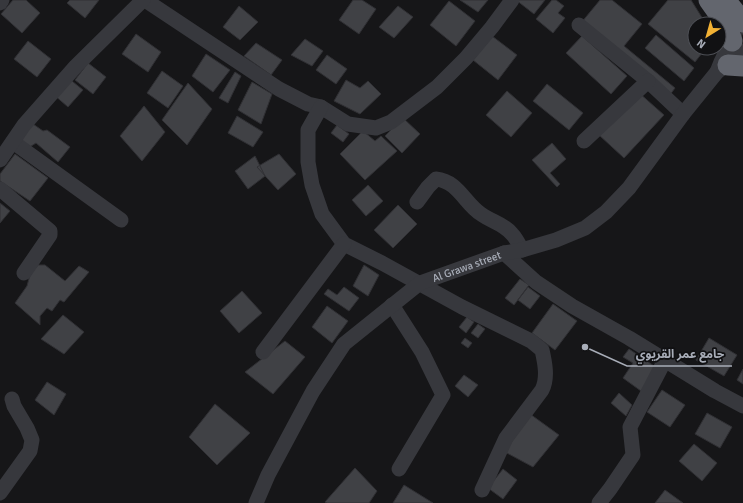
<svg xmlns="http://www.w3.org/2000/svg" width="743" height="503" viewBox="0 0 743 503" font-family="Signika,'Noto Sans Arabic',sans-serif">
	<style>
		.building { fill: #404145; stroke: #303034 }
		.lines { fill: none; stroke-linecap: round; stroke-linejoin: round }
		.minor { stroke: #37383d; stroke-width: 15 }
		.highway { stroke: #63666e; stroke-width: 21 }
		.labels { text-anchor: middle; dominant-baseline: central; stroke-width: 3.5; stroke-linejoin: round; paint-order: stroke }
		.street-label { font-size: 11px; fill: #a8adb8; stroke: #111113 }
		.leader { fill: none; stroke: #a8adb8; stroke-width: 1.5 }
		.callout-dot { fill: #a8adb8; stroke: #111113; stroke-width: 1.5 }
		.callout-label { font-size: 12px; text-anchor: middle; font-weight: bold; fill: #a8adb8; stroke: #111113; stroke-width: 3.5; stroke-linejoin: round; paint-order: stroke }
	</style>
	<rect width="100%" height="100%" fill="#161618"/>
	<path class="building" d="M13 0H26L40 13 22 33 1 14Z
		M70 0H99L85 18 67 3Z
		M353 0H362L376 9 359 34 339 20Z
		M460 0H488L478 12Z
		M516 0H545L534 14Z
		M552 0H556L564 6 558 13 565 18 553 33 536 19Z
		M600 0H612L642 24 624 46 675 88 669 96 581 23Z
		M668 0H691L706 24H695V48H706L695 62 648 24Z
		M449 1 475 21 456 46 430 25Z
		M239 6 258 22 240 40 223 27Z
		M398 6 413 17 394 38 379 27Z
		M136 34 161 52 148 72 122 54Z
		M656 35 694 68 684 81 645 48Z
		M492 36 517 55 498 80 473 60Z
		M582 36 627 76 611 94 566 53Z
		M305 39 323 51 312 66 291 55Z
		M28 41 51 59 37 77 14 59Z
		M256 43 282 60 271 75 244 56Z
		M206 54 230 70 213 92 192 76Z
		M327 55 347 69 336 84 316 70Z
		M88 63 106 77 93 94 75 80Z
		M162 71 183 86 168 108 147 93Z
		M235 72 241 76 228 103 219 98Z
		M67 77 83 90 68 107 53 94Z
		M346 80 360 88 368 81 381 94 360 114 334 101Z
		M252 82 272 94 261 124 238 110Z
		M188 83 212 109 187 145 162 120Z
		M547 84 583 113 569 130 533 101Z
		M507 91 532 113 511 137 486 115Z
		M638 92 664 115 624 158 599 135Z
		M144 106 165 132 142 161 120 136Z
		M237 116 263 132 253 147 228 133Z
		M403 118 420 134 402 153 385 136Z
		M33 124 43 131 47 130 70 147 58 162 36 143 28 148 20 141Z
		M337 125 349 134 343 142 331 133Z
		M363 131 375 141 381 136 397 151 365 180 340 154Z
		M552 143 566 159 550 173 560 184 557 187 532 160Z
		M15 154 48 178 30 201 0 181V174Z
		M279 154 296 174 278 190 257 167Z
		M255 156 265 176 248 189 235 171Z
		M368 185 383 201 366 216 352 200Z
		M0 203 10 211 0 223Z
		M398 205 417 224 393 248 374 230Z
		M38 265H45L65 281 79 266 89 272 64 302 60 300 52 311 47 308 40 316V325L15 303 27 286 30 275Z
		M364 265 379 275 368 296 353 286Z
		M520 279 529 285 514 305 505 298Z
		M344 287 359 298 349 311 324 294 328 289 337 295Z
		M528 287 540 296 530 309 518 300Z
		M242 291 262 313 239 333 220 311Z
		M553 304 577 321 555 350 532 333Z
		M327 306 348 321 332 343 312 327Z
		M63 315 84 332 64 354 41 339Z
		M467 317 474 322 466 333 459 327Z
		M478 324 485 329 478 338 471 333Z
		M465 338 472 343 468 348 461 343Z
		M709 338 737 355 724 376 696 360Z
		M285 341 305 357 273 394 245 372Z
		M629 349 657 368 641 391 623 378 633 363 623 357Z
		M743 369V384L737 380Z
		M464 375 478 385 468 397 455 386Z
		M47 382 66 394 54 415 35 400Z
		M662 390 685 405 670 427 647 412Z
		M619 393 632 405 626 416 611 403Z
		M215 404 250 433 217 465 189 437Z
		M707 413 732 427 720 448 695 434Z
		M530 414 559 435 533 467 505 452Z
		M694 444 717 463 702 481 679 461Z
		M355 468 377 491 369 503H327L325 502Z
		M503 469 517 480 503 499 488 488Z
		M404 485 433 503H393Z
		M665 490 683 503H655Z"/>
	<g class="lines">
		<g class="minor">
			<path d="M145 0 279 89 308 104 321 107 348 124 376 128 391 122 437 87 466 58 492 27 512 0"/>
			<path d="M0 3 2 0"/>
			<path d="M579 25 648 81 683 114"/>
			<path d="M717 72 721 62 736 31"/>
			<path d="M321 107 308 130V162L312 185 322 214 344 244 382 263 462 307 531 341 542 350C545 363 548 378 542 390L506 438 482 490"/>
			<path d="M584 141 648 81"/>
			<path d="M13 142 121 220"/>
			<path d="M0 160 24 125 76 66 143 0"/>
			<path d="M0 189 50 231V235L24 273"/>
			<path d="M417 202 428 187 436 179C458 181 465 204 481 214 492 222 503 223 512 234 516 238 519 244 522 250"/>
			<path d="M504 253 536 282 572 306 629 338 715 391 743 406"/>
			<path d="M392 305 422 352 443 395 399 469"/>
			<path d="M263 352 344 244"/>
			<path d="M0 493 30 451 32 440 27 428 14 406 12 399"/>
			<path id="s1" d="M256 503 268 475 313 391 344 344 420 283 504 253 522 250 556 240 585 228 606 212 629 188 683 114 717 72 738 57 743 51"/>
			<path d="M599 503 610 489 633 455 630 427 665 360"/>
		</g>
		<path class="highway" d="M709 0 726 24 732 41
			M725 0 743 22
			M728 65 743 66"/>
	</g>
	<g class="labels">
		<g class="street-label">
			<text stroke="none"><textPath href="#s1" startOffset="329">Al Grawa street</textPath></text>
		</g>
	</g>
	<path class="leader" d="M585 347L627 366H732"/>
	<circle class="callout-dot" cx="585" cy="347" r="4"/>
	<g class="callout-label">
		<text x="680" y="358">جامع عمر القريوي</text>
	</g>
	<g transform="translate(707 36) rotate(217)"><circle r="19" fill="#111113" stroke="#4d4f55"/>
	<path d="M0-3L7 15L0 10L-7 15Z" fill="#f2b134"/>
	<text y="-6" font-size="11" font-weight="bold" text-anchor="middle" fill="#a8adb8">N</text>
	</g>
</svg>
